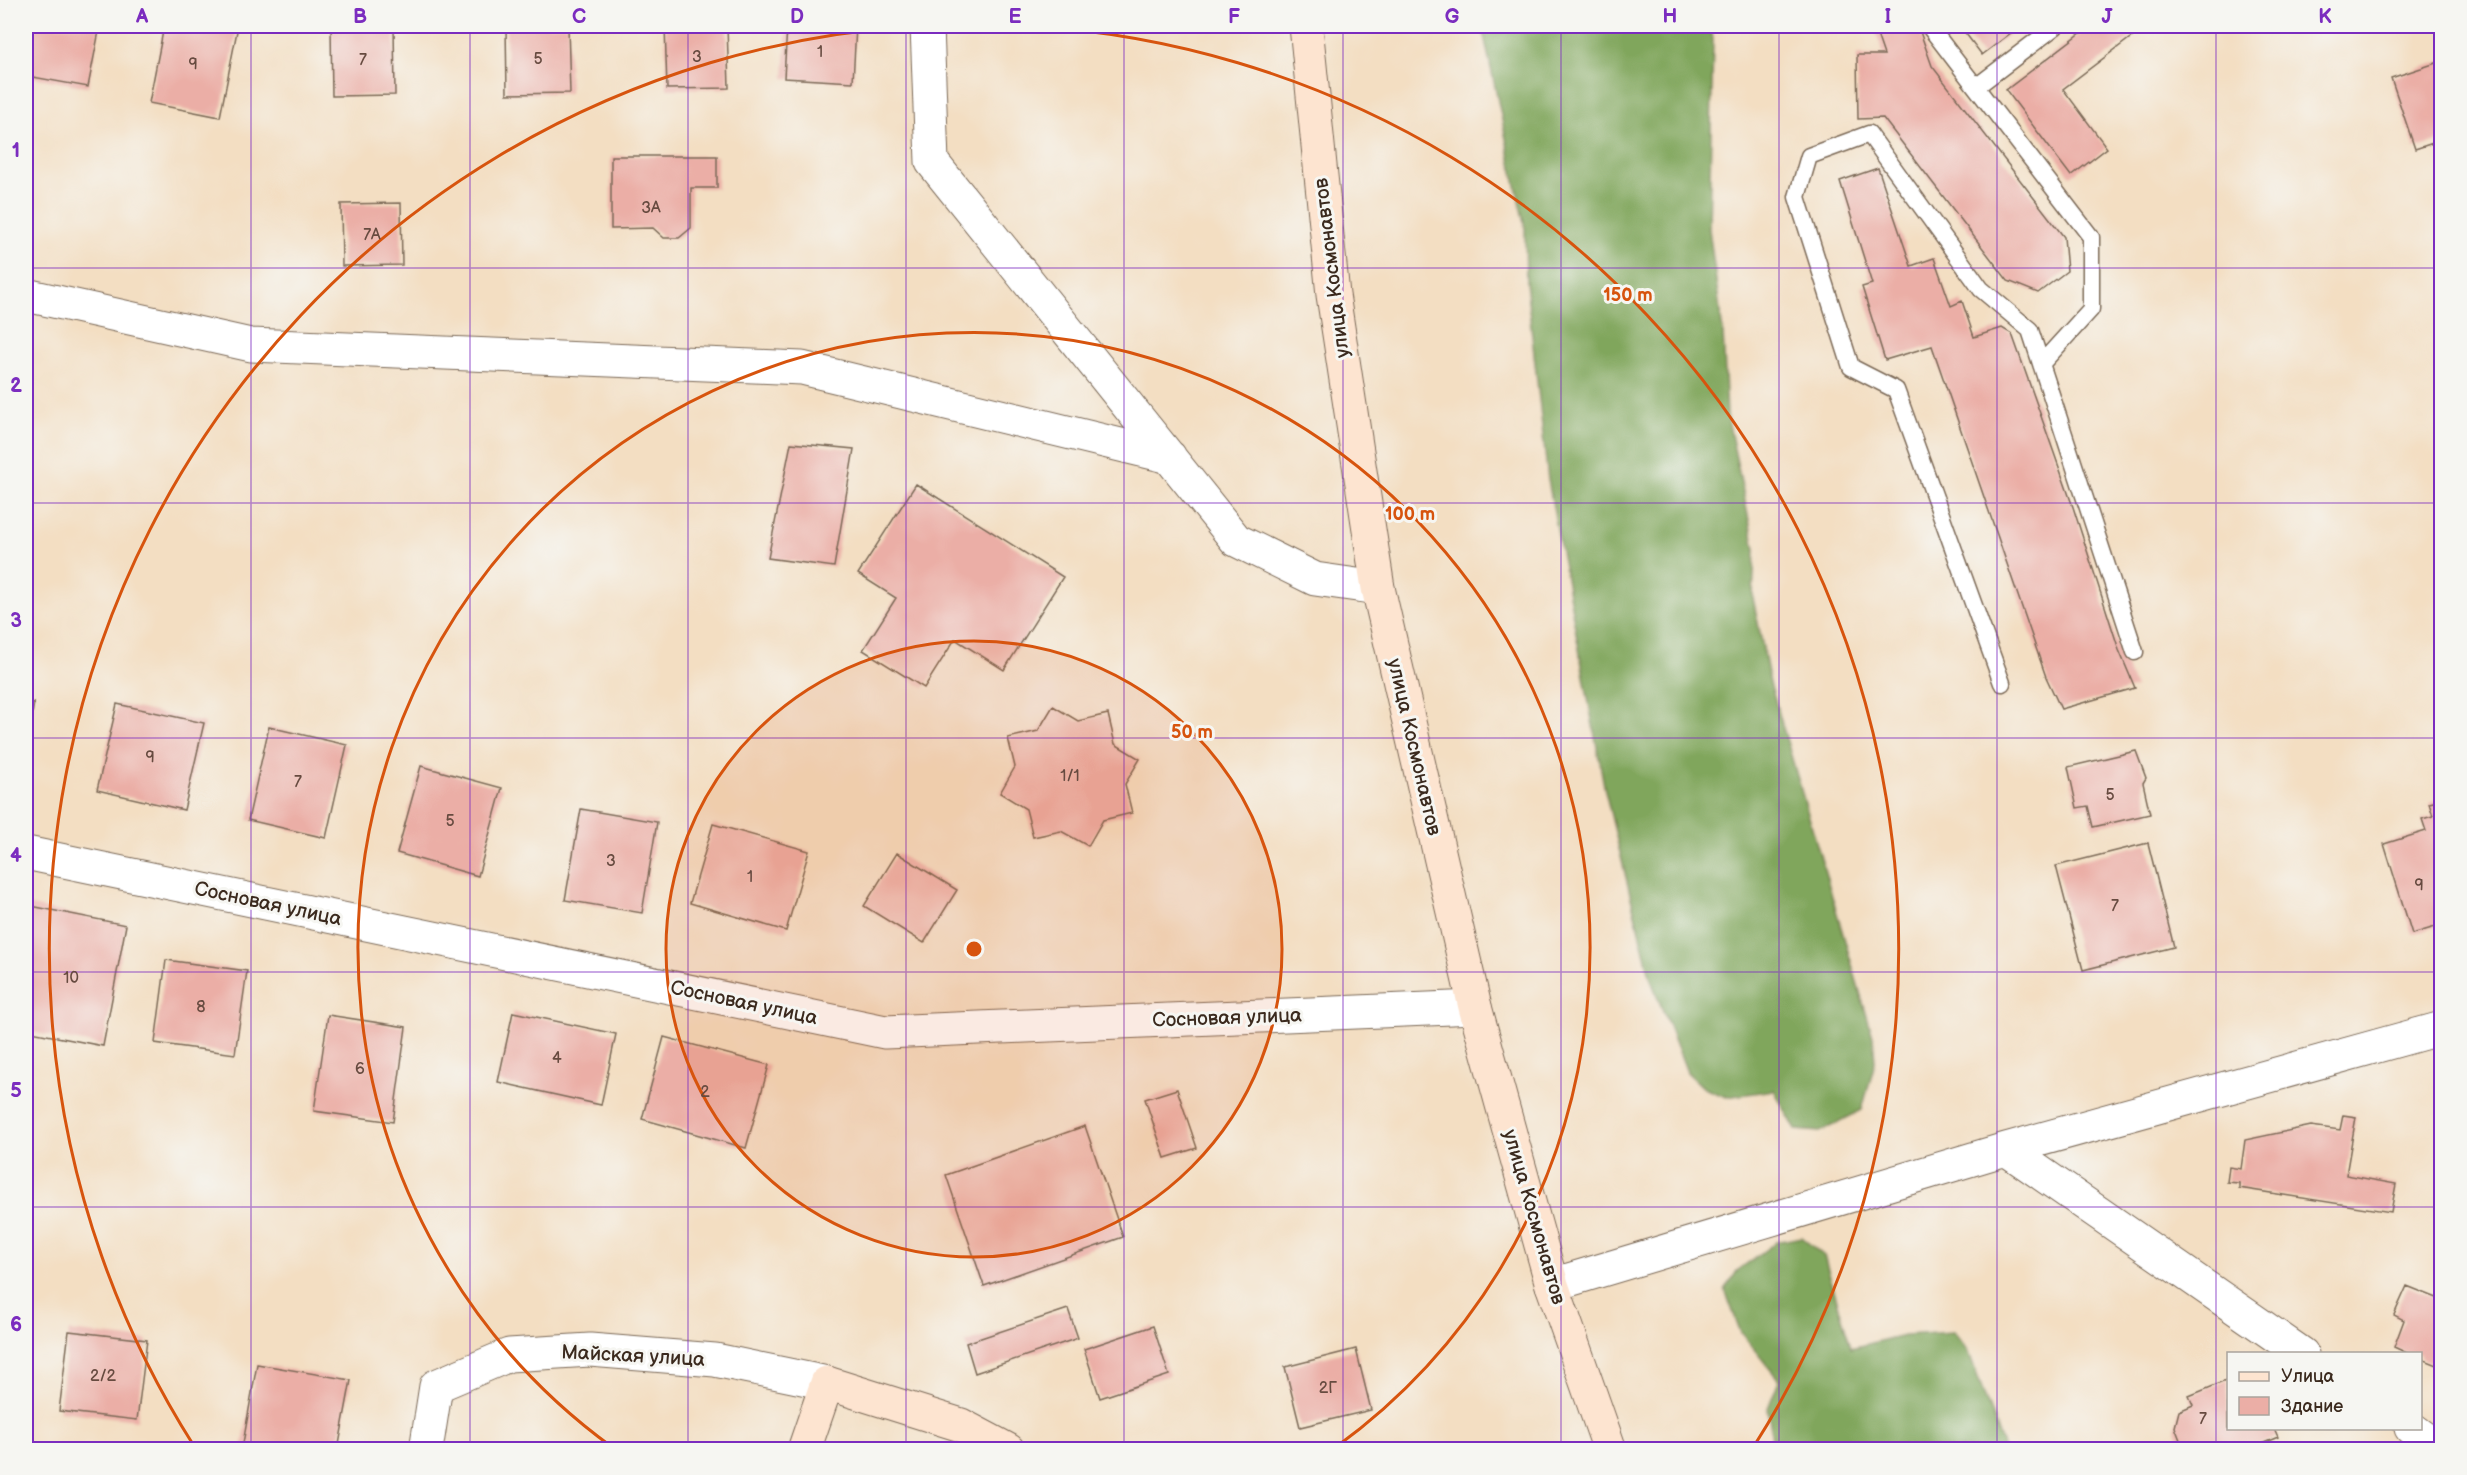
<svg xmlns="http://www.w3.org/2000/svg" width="2467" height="1475" viewBox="0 0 2467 1475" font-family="'Balsamiq Sans',sans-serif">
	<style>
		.forest { fill: #80a65b; stroke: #5e683c; stroke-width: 1.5 }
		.building { fill: #ebaea6 }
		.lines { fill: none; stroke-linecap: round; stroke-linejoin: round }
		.lane-casing { stroke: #7b6957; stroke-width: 19 }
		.street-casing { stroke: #7b6957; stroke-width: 35 }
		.secondary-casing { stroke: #7b6957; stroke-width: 35 }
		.lane { stroke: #fff; stroke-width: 16 }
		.street { stroke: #fff; stroke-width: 33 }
		.secondary { stroke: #fde4d0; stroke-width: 33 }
		.grid { fill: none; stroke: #7b2cbf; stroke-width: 1.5; stroke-opacity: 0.55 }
		.ring { fill: none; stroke: #d7540e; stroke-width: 3 }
		.labels { text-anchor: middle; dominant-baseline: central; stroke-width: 6; stroke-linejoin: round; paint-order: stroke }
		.number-label { font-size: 16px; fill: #674b40 }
		.street-label { font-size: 20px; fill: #3b2a1e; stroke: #f6f6f2 }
		.centre { fill: #d7540e; stroke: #f6f6f2; stroke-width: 3 }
		.ring-label { font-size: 18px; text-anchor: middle; font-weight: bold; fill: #d7540e; stroke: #f6f6f2; stroke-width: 6; stroke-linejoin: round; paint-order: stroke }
		.neatline { fill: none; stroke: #7b2cbf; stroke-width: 2 }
		.grid-label { font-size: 20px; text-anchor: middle; font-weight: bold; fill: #7b2cbf }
	</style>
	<rect width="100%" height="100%" fill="#f6f6f2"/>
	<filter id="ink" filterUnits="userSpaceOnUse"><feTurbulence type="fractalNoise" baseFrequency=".0167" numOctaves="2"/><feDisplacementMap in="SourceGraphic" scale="12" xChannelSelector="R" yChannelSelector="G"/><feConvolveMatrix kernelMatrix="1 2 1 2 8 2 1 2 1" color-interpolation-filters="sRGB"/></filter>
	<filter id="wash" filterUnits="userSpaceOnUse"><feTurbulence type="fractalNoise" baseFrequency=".008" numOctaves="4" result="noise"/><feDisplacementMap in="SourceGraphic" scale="24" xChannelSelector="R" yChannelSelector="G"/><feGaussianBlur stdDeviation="1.35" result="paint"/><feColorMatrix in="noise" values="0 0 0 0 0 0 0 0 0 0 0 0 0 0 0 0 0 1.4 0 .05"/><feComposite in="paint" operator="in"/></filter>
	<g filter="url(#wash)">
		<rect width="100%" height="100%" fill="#f3dec2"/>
		<path class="forest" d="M1482 26H1711L1713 40 1709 229 1723 332 1727 415 1755 549 1753 598 1770 683 1873 1037 1875 1062 1862 1110 1820 1132 1796 1130 1774 1090 1726 1097 1704 1088 1687 1072 1651 980 1605 791 1548 480 1526 282 1525 228Z
			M1801 1237 1824 1256 1851 1348 1904 1335 1954 1332 1968 1350 2004 1449H1778L1772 1440 1768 1408 1779 1380 1741 1333 1725 1290 1737 1271 1776 1242Z"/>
		<g id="blocks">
			<path class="building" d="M26 26H100L88 87 27 76 30 56 26 55Z
				M164 26H238L220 117 149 103Z
				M331 26H394L395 95 332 96Z
				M506 26H568L570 93 507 94Z
				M665 26H727L729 88 667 89Z
				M787 26H856L853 82 784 78Z
				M1874 26H1918L1932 66 2064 237 2067 271 2038 293 2008 281 1883 118 1858 119 1857 55H1884Z
				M1960 26H2020L1982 55Z
				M2090 26H2146L2063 89 2107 148 2071 176 2006 90Z
				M2442 61V140L2415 149 2391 78Z
				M611 156H717V188H691V228L679 238H664L653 228 611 229Z
				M1878 168 1911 266 1934 258 1951 306 1962 301 1974 337 2002 328 2012 334 2073 507 2119 650 2135 688 2061 709 2046 677 1932 346 1885 360 1862 287 1872 284 1840 181Z
				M401 203 402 265 342 266 341 204Z
				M791 443 854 449 834 567 768 558Z
				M916 484 1063 577 1004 670 955 639 924 688 863 650 896 598 858 574Z
				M26 702 34 703 27 743 26 742Z
				M117 704 204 723 184 810 97 790Z
				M1053 706 1078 721 1108 714 1115 744 1140 759 1125 784 1132 813 1103 820 1088 846 1061 831 1033 837 1026 809 1000 793 1015 767 1008 738 1038 731Z
				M269 727 347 745 326 838 248 820Z
				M2136 751 2146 778 2143 783 2150 814 2093 827 2088 806 2077 808 2068 767Z
				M421 766 502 788 478 876 397 853Z
				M2442 800V925L2412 934 2384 844 2426 831 2422 819 2433 816 2429 803Z
				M581 809 657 822 642 913 565 900Z
				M713 824 809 851 786 931 690 903Z
				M2148 843 2174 947 2083 970 2056 866Z
				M897 853 957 890 924 943 864 906Z
				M26 905 126 925 103 1046 26 1031Z
				M166 960 247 971 235 1054 155 1043Z
				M513 1012 616 1034 601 1105 498 1082Z
				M328 1015 406 1027 393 1122 314 1111Z
				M664 1037 769 1065 746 1148 642 1119Z
				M1177 1089 1197 1148 1165 1158 1145 1099Z
				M2343 1115 2356 1117 2346 1175 2396 1184 2391 1212 2239 1188V1183L2227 1182 2229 1167 2241 1169 2245 1140 2311 1126 2340 1130Z
				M1085 1126 1123 1237 984 1286 946 1175Z
				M2407 1286 2442 1300V1367L2420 1358V1354H2409L2394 1347 2404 1320 2394 1315Z
				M1068 1309 1078 1338 975 1373 966 1343Z
				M1153 1326 1169 1375 1100 1398 1084 1349Z
				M69 1331 147 1340 137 1420 59 1411Z
				M1356 1349 1371 1410 1300 1427 1285 1367Z
				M257 1364 351 1380 338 1450 242 1449Z
				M2228 1380V1428H2274L2278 1437 2247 1450H2177L2175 1443 2180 1440 2175 1427 2179 1411 2193 1405 2189 1396Z"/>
		</g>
	</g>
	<g filter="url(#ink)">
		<use href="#blocks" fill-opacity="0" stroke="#7b6957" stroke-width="1.5"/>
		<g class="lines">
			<defs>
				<path id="lane" d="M1929 26 2091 237V309L2041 364
					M1976 87 2056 26
					M2002 683 1896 390 1851 367 1797 197 1809 156 1869 134 1981 289 2030 330 2135 652"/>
				<path id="street" d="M927 26 932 162 1236 540 1315 579 1378 588
					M26 295 251 345 802 368 1170 457
					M26 853 885 1032 1475 1007
					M2006 1149 2302 1354
					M1552 1285 2006 1149 2442 1028
					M2411 1428 2441 1450
					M426 1450 436 1386 509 1355 590 1350 715 1360 827 1383"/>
				<path id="secondary" d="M1306 26 1333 295 1378 588 1475 1007 1552 1285 1610 1450
					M804 1450 827 1383 961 1425 1008 1450"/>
			</defs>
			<use href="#lane" class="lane-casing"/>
			<use href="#street" class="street-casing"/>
			<use href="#secondary" class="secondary-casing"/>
			<use href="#lane" class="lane"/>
			<use href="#street" class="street"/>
			<use href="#secondary" class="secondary"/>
		</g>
	</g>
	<path class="grid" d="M251 26V1450M470 26V1450M688 26V1450M906 26V1450M1124 26V1450M1343 26V1450M1561 26V1450M1779 26V1450M1997 26V1450M2216 26V1450M26 268H2442M26 503H2442M26 738H2442M26 972H2442M26 1207H2442"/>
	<circle cx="974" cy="949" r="308" fill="#d7540e" fill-opacity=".12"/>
	<g class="ring">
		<circle cx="974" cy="949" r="308"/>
		<path d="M612 1447A616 616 0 1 1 1336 1447"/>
		<path d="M194 1446A925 925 0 0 1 918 26M1030 26A925 925 0 0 1 1754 1446"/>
	</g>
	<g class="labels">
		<g class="number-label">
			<text x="820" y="52">1</text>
			<text x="697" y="57">3</text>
			<text x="538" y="59">5</text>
			<text x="363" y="60">7</text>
			<text x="193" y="64">9</text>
			<text x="651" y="208">3А</text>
			<text x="372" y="235">7А</text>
			<text x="150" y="757">9</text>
			<text x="1070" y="776">1/1</text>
			<text x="298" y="782">7</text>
			<text x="2110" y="795">5</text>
			<text x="450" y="821">5</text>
			<text x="611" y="861">3</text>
			<text x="750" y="877">1</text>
			<text x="2419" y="885">9</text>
			<text x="2115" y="906">7</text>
			<text x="71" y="978">10</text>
			<text x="201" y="1007">8</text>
			<text x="557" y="1058">4</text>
			<text x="360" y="1069">6</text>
			<text x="705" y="1092">2</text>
			<text x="103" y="1376">2/2</text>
			<text x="1328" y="1388">2Г</text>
			<text x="2203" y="1419">7</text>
		</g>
		<g class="street-label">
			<text transform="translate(1332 268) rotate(-97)">улица Космонавтов</text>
			<text transform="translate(1414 747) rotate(77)">улица Космонавтов</text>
			<text transform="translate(268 904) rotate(12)">Сосновая улица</text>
			<text transform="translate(744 1003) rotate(12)">Сосновая улица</text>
			<text transform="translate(1227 1018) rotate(-2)">Сосновая улица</text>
			<text transform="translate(1534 1217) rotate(74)">улица Космонавтов</text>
			<text transform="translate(633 1356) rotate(3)">Майская улица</text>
		</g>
	</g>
	<circle cx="974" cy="949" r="9" class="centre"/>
	<g class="ring-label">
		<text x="1628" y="301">150 m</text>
		<text x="1410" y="520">100 m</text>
		<text x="1192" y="738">50 m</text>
	</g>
	<rect width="2467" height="1475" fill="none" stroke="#f6f6f2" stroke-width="66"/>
	<rect x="2227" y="1352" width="195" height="78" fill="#f6f6f2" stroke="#aba49d" stroke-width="1.5"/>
	<rect x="2239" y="1372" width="30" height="9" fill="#fde4d0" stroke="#aba49d" stroke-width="1.5"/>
	<text x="2281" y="1382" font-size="18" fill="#3b2a1e">Улица</text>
	<rect x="2239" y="1397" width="30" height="18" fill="#ebaea6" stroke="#aba49d" stroke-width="1.5"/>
	<text x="2281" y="1412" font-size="18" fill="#3b2a1e">Здание</text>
	<rect x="33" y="33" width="2401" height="1409" class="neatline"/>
	<g class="grid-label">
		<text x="142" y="23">A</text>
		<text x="360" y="23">B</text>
		<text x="579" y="23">C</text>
		<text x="797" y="23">D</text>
		<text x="1015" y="23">E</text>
		<text x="1234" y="23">F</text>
		<text x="1452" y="23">G</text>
		<text x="1670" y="23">H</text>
		<text x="1888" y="23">I</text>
		<text x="2107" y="23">J</text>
		<text x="2325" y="23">K</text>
		<text x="16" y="157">1</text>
		<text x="16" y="392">2</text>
		<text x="16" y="627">3</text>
		<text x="16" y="862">4</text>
		<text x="16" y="1097">5</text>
		<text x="16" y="1331">6</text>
	</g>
</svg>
